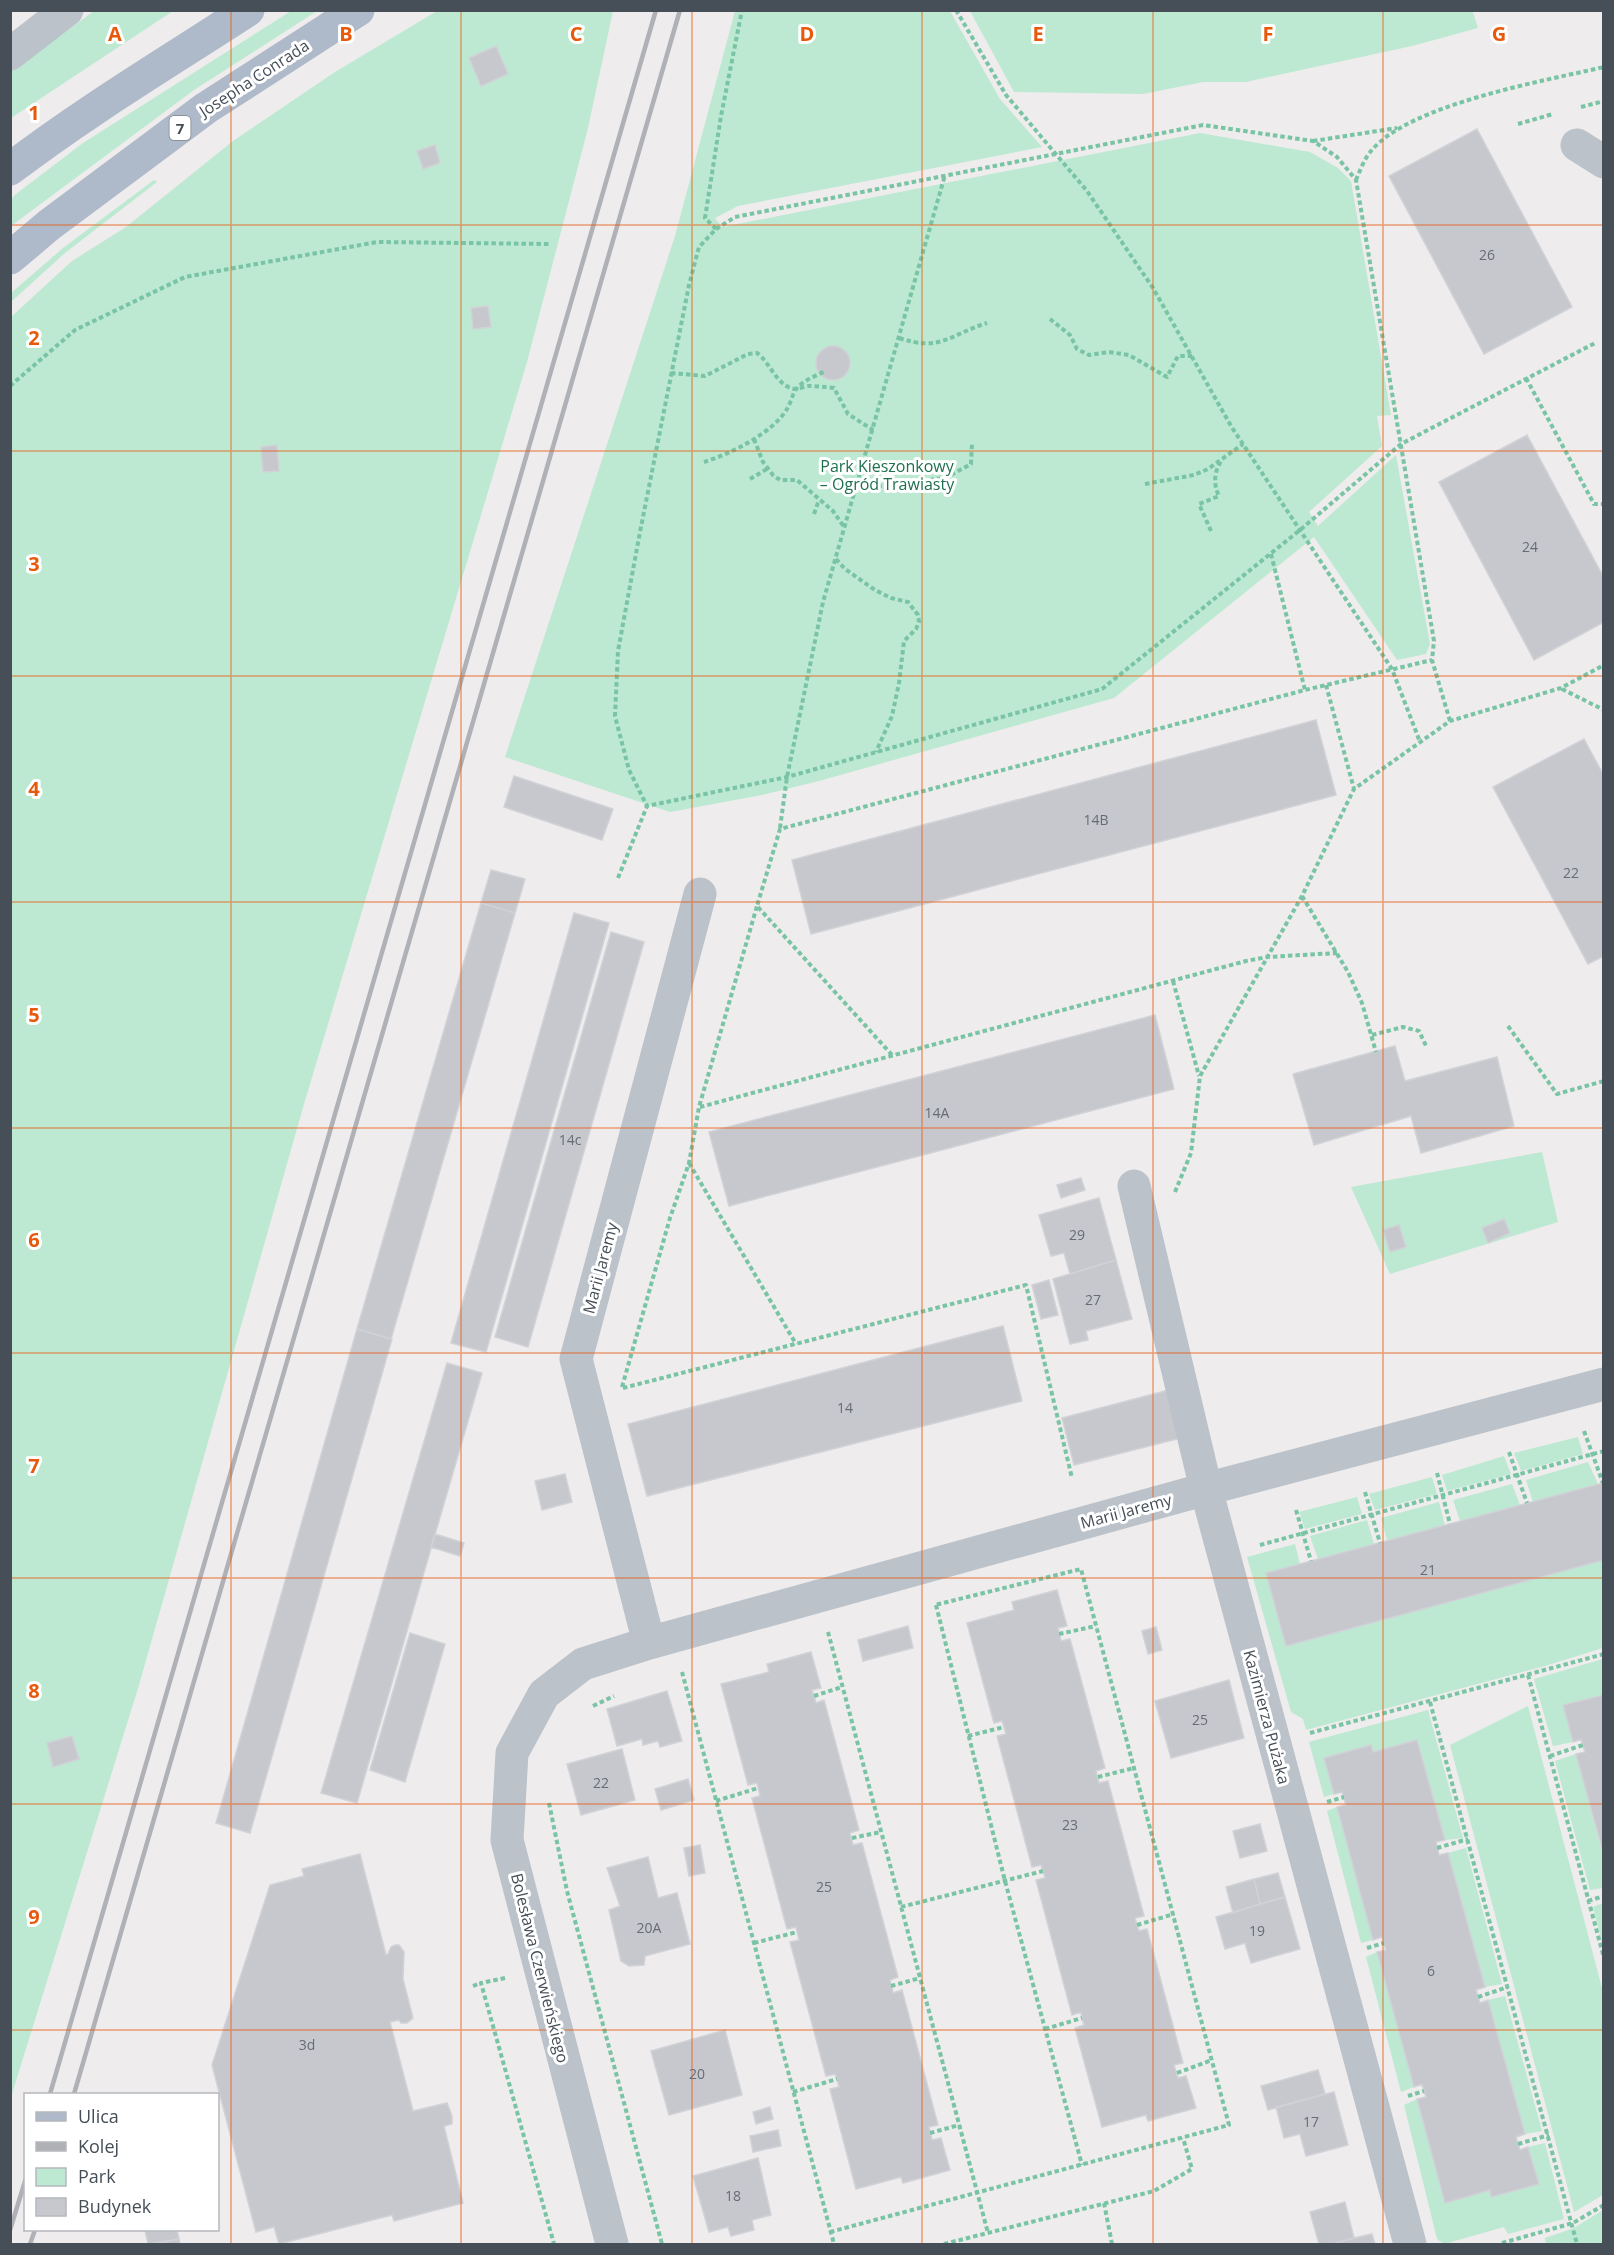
<svg xmlns="http://www.w3.org/2000/svg" width="1614" height="2255" viewBox="0 0 1614 2255" font-family="'Open Sans',sans-serif">
	<style>
		.green { fill: #bde9d2 }
		.building { fill: #c7c8ce; stroke: #d0d2d7; stroke-width: 1.5 }
		.lines { fill: none; stroke-linecap: round; stroke-linejoin: round }
		.path { stroke: #78c4a4; stroke-width: 4; stroke-dasharray: 4.5 3; stroke-linecap: butt }
		.minor { stroke: #bbc2ca; stroke-width: 33 }
		.major { stroke: #aeb9c9; stroke-width: 33 }
		.rail { stroke: #afb1b6; stroke-width: 4.5 }
		.grid { fill: none; stroke: #e8590c; stroke-width: 1.5; stroke-opacity: 0.55 }
		.labels { text-anchor: middle; dominant-baseline: central; stroke-width: 6; stroke-linejoin: round; paint-order: stroke }
		.number-label { font-size: 14px; fill: #666c75 }
		.shield { fill: #fff; stroke: #7e8389; stroke-width: 1.5 }
		.shield-label { font-size: 15px; font-weight: bold; fill: #464e57 }
		.street-label { font-size: 16px; fill: #464e57; stroke: #fff }
		.park-label { font-size: 16px; fill: #1e714e; stroke: #fff }
		.grid-label { font-size: 20px; text-anchor: middle; font-weight: bold; fill: #e8590c; stroke: #fff; stroke-width: 6; stroke-linejoin: round; paint-order: stroke }
	</style>
	<rect width="100%" height="100%" fill="#eeecec"/>
	<path class="green" d="M1472 10 1478 28 1412 46 1246 82H1203L1143 94 1014 92 970 11Z
		M94 11H173L11 118 10 72Z
		M291 11H317L194 90 11 226V199L16 194 83 143Z
		M437 11H613L588 128 527 362 304 1104 139 1685 11 2097V317L72 261 126 227 233 141 335 72Z
		M735 11H950L1000 99 1042 147 738 206 715 218 722 227 1200 133 1310 152 1338 168 1351 181 1391 415 1377 416 1382 446 1309 512 1318 526 1396 455 1430 644 1426 654 1397 660 1314 537 1114 698 819 781 762 795 670 812 505 757 675 236Z
		M154 180 157 182 65 253 11 302V293L63 248Z
		M1542 1152 1558 1222 1390 1274 1351 1187Z
		M1578 1437 1583 1454 1521 1471 1514 1453Z
		M1504 1456 1511 1474 1447 1491 1442 1475Z
		M1588 1462 1598 1484 1533 1502 1526 1480Z
		M1432 1477 1437 1494 1375 1510 1369 1494Z
		M1512 1484 1520 1505 1460 1521 1453 1500Z
		M1357 1497 1362 1514 1305 1529 1299 1512Z
		M1439 1502 1445 1526 1387 1540 1381 1518Z
		M1367 1520 1374 1544 1318 1559 1310 1536Z
		M1295 1544 1300 1564 1266 1574 1286 1646 1603 1560V1648L1545 1666 1306 1730 1303 1719 1291 1712 1247 1557Z
		M1603 1659V1695L1563 1706 1573 1742 1553 1746 1534 1679Z
		M1528 1706 1603 1992V2195L1574 2212 1450 1745Z
		M1428 1710 1463 1838 1445 1840 1417 1740 1373 1752 1324 1758 1334 1794 1324 1797 1309 1742Z
		M1576 1754 1603 1856V1888L1590 1890 1555 1761Z
		M1337 1807 1373 1940 1361 1943 1327 1811Z
		M1466 1848 1502 1984 1485 1987 1448 1853Z
		M1603 1903H1604L1603 1947 1593 1907Z
		M1377 1952 1414 2087 1401 2092 1366 1957Z
		M1505 1996 1542 2131 1525 2134 1488 2000Z
		M1417 2099 1446 2203 1490 2190 1492 2197 1538 2184 1528 2147 1545 2143 1564 2219 1508 2234 1504 2227 1444 2244 1437 2239 1404 2105Z
		M1603 2210V2244H1546L1545 2238 1574 2228Z"/>
	<path class="building" d="M496 46 508 74 481 86 469 58Z
		M1477 129 1572 307 1484 354 1389 176Z
		M435 145 440 163 423 169 417 151Z
		M488 306 491 327 473 329 471 308Z
		M816 363a17 17 0 1 1 34 0a17 17 0 1 1-34 0Z
		M1527 435 1604 578V622L1534 660 1439 482Z
		M277 445 279 471 263 472 261 447Z
		M1316 720 1336 795 811 934 792 860Z
		M1584 739 1604 776V956L1588 964 1493 787Z
		M514 776 613 809 602 840 504 807Z
		M491 870 525 879 515 913 481 903Z
		M481 903 515 913 391 1339 357 1329Z
		M574 913 609 923 486 1352 451 1343Z
		M611 932 644 942 528 1347 495 1337Z
		M1155 1015 1174 1089 729 1206 709 1132Z
		M1395 1046 1405 1081 1497 1057 1514 1126 1421 1153 1411 1116 1314 1145 1293 1074Z
		M1081 1178 1085 1190 1061 1198 1057 1185Z
		M1099 1198 1116 1260 1070 1274 1064 1253 1051 1256 1039 1215Z
		M1504 1219 1510 1233 1488 1243 1482 1228Z
		M1399 1225 1406 1247 1390 1252 1383 1230Z
		M1116 1260 1132 1319 1086 1331 1088 1340 1070 1344 1053 1279Z
		M1049 1280 1058 1315 1041 1319 1032 1285Z
		M1003 1326 1022 1401 647 1496 628 1424Z
		M357 1329 392 1339 250 1833 216 1823Z
		M447 1363 482 1373 357 1803 321 1793Z
		M1169 1390 1181 1438 1074 1465 1062 1418Z
		M565 1474 572 1502 542 1510 535 1481Z
		M1603 1483 1604 1560 1286 1646 1266 1573Z
		M435 1534 464 1543 460 1556 431 1547Z
		M1057 1590 1067 1626 1058 1628 1061 1641 1070 1639 1105 1768 1096 1771 1099 1783 1108 1781 1144 1916 1135 1918 1137 1925 1139 1931 1147 1929 1183 2063 1174 2065 1178 2078 1186 2076 1196 2108 1148 2121 1146 2115 1102 2127 1075 2028 1084 2025 1082 2018 1081 2012 1072 2015 1036 1880 1045 1878 1043 1871 1041 1865 1032 1867 997 1736 1006 1734 1002 1721 994 1723 967 1623 1014 1610 1012 1602Z
		M908 1626 913 1648 863 1661 858 1640Z
		M1156 1627 1162 1650 1148 1654 1142 1631Z
		M410 1633 445 1644 405 1782 370 1770Z
		M811 1652 821 1688 812 1690 816 1703 824 1700 859 1830 850 1833 853 1845 862 1843 898 1977 890 1980 893 1993 902 1990 938 2125 929 2127 932 2140 941 2138 950 2170 903 2183 901 2177 856 2189 830 2089 839 2087 837 2079 835 2074 826 2076 790 1942 799 1940 796 1927 787 1929 752 1798 760 1796 757 1783 748 1785 721 1684 769 1672 767 1664Z
		M1229 1680 1244 1738 1171 1758 1155 1701Z
		M667 1691 682 1741 660 1747 658 1741 643 1745 642 1739 617 1746 607 1709Z
		M1604 1695V1856L1576 1754 1585 1752 1581 1739 1573 1742 1563 1705Z
		M72 1736 79 1759 53 1767 47 1743Z
		M1417 1740 1445 1840 1436 1842 1439 1855 1448 1853 1485 1987 1476 1990 1480 2003 1488 2000 1525 2134 1516 2137 1518 2144 1520 2150 1528 2147 1539 2184 1491 2197 1490 2190 1445 2203 1417 2099 1426 2097 1422 2084 1414 2087 1377 1952 1386 1950 1382 1937 1373 1940 1337 1807 1346 1805 1342 1792 1334 1794 1324 1758 1371 1745 1373 1752Z
		M622 1749 635 1800 581 1815 567 1764Z
		M688 1779 694 1800 661 1810 655 1789Z
		M1260 1824 1267 1851 1240 1858 1233 1831Z
		M700 1845 705 1873 689 1876 684 1848Z
		M360 1854 386 1955 388 1954 391 1947 395 1945H399L404 1952 403 1979 413 2018 407 2023H401L399 2020 390 2022 413 2111 447 2103 452 2116V2124L444 2126 463 2203 394 2221 392 2215 279 2244 274 2227 256 2232 212 2065 270 1885 304 1876 302 1869Z
		M648 1857 658 1898 677 1893 690 1944 645 1956 644 1965 629 1966 621 1961 609 1910 620 1906 607 1868Z
		M1278 1873 1285 1897 1260 1904 1254 1879Z
		M1254 1879 1260 1904 1233 1913 1226 1887Z
		M1285 1897 1300 1949 1251 1963 1245 1943 1225 1949 1216 1917Z
		M725 2030 742 2095 669 2115 651 2051Z
		M1318 2070 1325 2094 1268 2110 1261 2086Z
		M1334 2092 1348 2145 1306 2156 1300 2134 1284 2138 1276 2107Z
		M770 2107 773 2119 756 2124 753 2112Z
		M778 2130 781 2146 753 2152 750 2136Z
		M758 2158 771 2215 752 2220 754 2230 731 2236 728 2227 709 2232 693 2176Z
		M1345 2202 1354 2238 1332 2244H1319L1310 2212Z
		M145 2230H177L179 2239 148 2244Z
		M1372 2234 1375 2244H1332L1354 2238Z
		M179 2239 180 2244H157Z"/>
	<g class="lines">
		<path class="path" d="M956 10 1006 95 1087 191 1153 288 1231 426 1392 669 1420 742
			M1581 107 1604 101
			M1518 124 1553 114
			M1313 141 1397 128
			M1356 180C1360 171 1364 159 1371 151 1410 104 1544 81 1604 67
			M716 229 705 218 721 116 742 10
			M1050 319 1070 335 1077 349 1089 355 1109 352 1129 355 1167 377 1178 356H1192
			M899 338C941 352 949 335 987 323
			M671 373 705 376 748 354 757 353C770 362 777 387 795 389 800 389 805 386 809 386 817 386 826 387 834 388L848 414 873 430
			M1526 378 1594 504H1604
			M10 386 75 330 185 277 377 242 550 244
			M754 439 763 462 773 475 780 480H797L833 511 844 527
			M704 462C730 454 773 433 787 409 791 403 792 394 797 388 804 380 816 376 825 371
			M750 479 767 469
			M1145 484 1194 475 1208 469 1243 444
			M855 489 945 478 971 464 972 443
			M814 514 819 500
			M1211 531 1199 504 1219 496C1213 484 1214 471 1222 460
			M1271 554 1305 690
			M836 559 845 569 875 590 891 598 908 602 918 615 919 622 916 629 904 641 899 683 892 716 876 752
			M1326 685 1354 789
			M1562 689 1604 710
			M1450 721 1432 660 1434 641 1356 180 1337 157 1313 141 1203 125 735 217 716 229 699 247 689 285 640 532 618 651 615 716 629 770 647 806 787 777 1102 689 1300 530 1401 444 1597 342
			M780 828 787 777 823 602 945 175
			M618 878 647 806
			M1302 896 1348 972 1362 1003 1376 1052
			M1173 981 1199 1076
			M1508 1026 1557 1094 1604 1081
			M1372 1035 1403 1027 1419 1031 1427 1048
			M892 1055 757 906 780 829 1305 690 1432 660
			M700 1107 1246 961 1267 957 1337 953
			M689 1163 796 1344
			M1175 1192 1191 1153 1200 1076 1302 896 1354 789 1450 721 1561 688 1604 665
			M622 1387 670 1218 689 1163 699 1107 757 906
			M623 1388 1026 1285 1072 1478
			M1584 1431 1603 1483
			M1509 1452 1527 1503
			M1437 1473 1450 1524
			M1365 1492 1380 1543
			M1296 1510 1311 1561
			M1260 1545 1604 1451
			M936 1605 1005 1881 1082 2165
			M828 1632 988 2233
			M1059 1634 1096 1626
			M682 1672 834 2244
			M1528 1675 1604 1958
			M814 1696 842 1687
			M1430 1702 1577 2244
			M593 1706 614 1696
			M1310 1733 1604 1654
			M968 1736 1004 1727
			M1550 1756 1583 1745
			M1098 1777 1134 1768
			M716 1801 758 1788
			M1327 1802 1344 1797
			M549 1803 567 1891 662 2244
			M852 1838 881 1832
			M1437 1848 1468 1839
			M1588 1901 1604 1896
			M901 1907 1043 1871
			M1137 1925 1174 1914
			M754 1943 797 1932
			M1367 1948 1384 1943
			M505 1978 481 1983 554 2244
			M473 1986 481 1983
			M891 1986 920 1978
			M1478 1997 1508 1987
			M1045 2029 1082 2018
			M1177 2073 1212 2060
			M793 2092 837 2079
			M1408 2096 1424 2091
			M930 2133 959 2125
			M1518 2144 1549 2135
			M1104 2203 1112 2244
			M830 2232 1229 2125 1081 1569 935 1605
			M1502 2243 1573 2223 1604 2205
			M944 2244 1154 2191 1192 2169 1183 2138"/>
		<path class="minor" d="M10 54 67 10
			M1577 145 1604 162
			M1134 1186 1206 1489 1410 2244
			M649 1643 576 1359 700 894
			M612 2244 507 1840 512 1753 544 1694 583 1664 649 1643 1206 1489 1604 1384"/>
		<path class="major" d="M10 169C86 111 168 62 248 10
			M10 258 49 225 206 108 358 10"/>
		<path class="rail" d="M50 2094 656 10
			M74 2094 680 10
			M10 2230 26 2178
			M30 2244 35 2230"/>
	</g>
	<path class="grid" d="M231 10V2244M461 10V2244M692 10V2244M922 10V2244M1153 10V2244M1383 10V2244M10 225H1604M10 451H1604M10 676H1604M10 902H1604M10 1128H1604M10 1353H1604M10 1578H1604M10 1804H1604M10 2030H1604"/>
	<g class="labels">
		<g class="number-label">
			<text x="1487" y="254">26</text>
			<text x="1530" y="546">24</text>
			<text x="1096" y="819">14B</text>
			<text x="1571" y="872">22</text>
			<text x="937" y="1112">14A</text>
			<text x="570" y="1139">14c</text>
			<text x="1077" y="1234">29</text>
			<text x="1093" y="1299">27</text>
			<text x="845" y="1407">14</text>
			<text x="1428" y="1569">21</text>
			<text x="1200" y="1719">25</text>
			<text x="601" y="1782">22</text>
			<text x="1070" y="1824">23</text>
			<text x="824" y="1886">25</text>
			<text x="649" y="1927">20A</text>
			<text x="1257" y="1930">19</text>
			<text x="1431" y="1970">6</text>
			<text x="307" y="2044">3d</text>
			<text x="697" y="2073">20</text>
			<text x="1311" y="2121">17</text>
			<text x="733" y="2195">18</text>
		</g>
		<rect class="shield" x="169.5" y="116" width="21" height="24" rx="4.5"/>
		<g class="shield-label">
			<text x="180" y="128">7</text>
		</g>
		<g class="street-label">
			<text transform="translate(254 78) rotate(-33)">Josepha Conrada</text>
			<text transform="translate(600 1268) rotate(-75)">Marii Jaremy</text>
			<text transform="translate(1126 1511) rotate(-15)">Marii Jaremy</text>
			<text transform="translate(1267 1717) rotate(75)">Kazimierza Pużaka</text>
			<text transform="translate(540 1968) rotate(76)">Bolesława Czerwieńskiego</text>
		</g>
		<g class="park-label">
			<text x="887" y="466">Park Kieszonkowy<tspan x="887" dy="18">– Ogród Trawiasty</tspan></text>
		</g>
	</g>
	<g class="grid-label">
		<text x="115" y="41">A</text>
		<text x="346" y="41">B</text>
		<text x="576" y="41">C</text>
		<text x="807" y="41">D</text>
		<text x="1038" y="41">E</text>
		<text x="1268" y="41">F</text>
		<text x="1499" y="41">G</text>
		<text x="34" y="120">1</text>
		<text x="34" y="345">2</text>
		<text x="34" y="571">3</text>
		<text x="34" y="796">4</text>
		<text x="34" y="1022">5</text>
		<text x="34" y="1247">6</text>
		<text x="34" y="1473">7</text>
		<text x="34" y="1698">8</text>
		<text x="34" y="1924">9</text>
	</g>
	<rect width="1614" height="2255" fill="none" stroke="#464e57" stroke-width="24"/>
	<rect x="24" y="2093" width="195" height="138" fill="#ffffff" stroke="#b5b8bc" stroke-width="1.5"/>
	<rect x="36" y="2112" width="30" height="9" fill="#aeb9c9" stroke="#b5b8bc" stroke-width="1.5"/>
	<text x="78" y="2123" font-size="18" fill="#464e57">Ulica</text>
	<rect x="36" y="2142" width="30" height="9" fill="#afb1b6" stroke="#b5b8bc" stroke-width="1.5"/>
	<text x="78" y="2153" font-size="18" fill="#464e57">Kolej</text>
	<rect x="36" y="2168" width="30" height="18" fill="#bde9d2" stroke="#b5b8bc" stroke-width="1.5"/>
	<text x="78" y="2183" font-size="18" fill="#464e57">Park</text>
	<rect x="36" y="2198" width="30" height="18" fill="#c7c8ce" stroke="#b5b8bc" stroke-width="1.5"/>
	<text x="78" y="2213" font-size="18" fill="#464e57">Budynek</text>
</svg>
